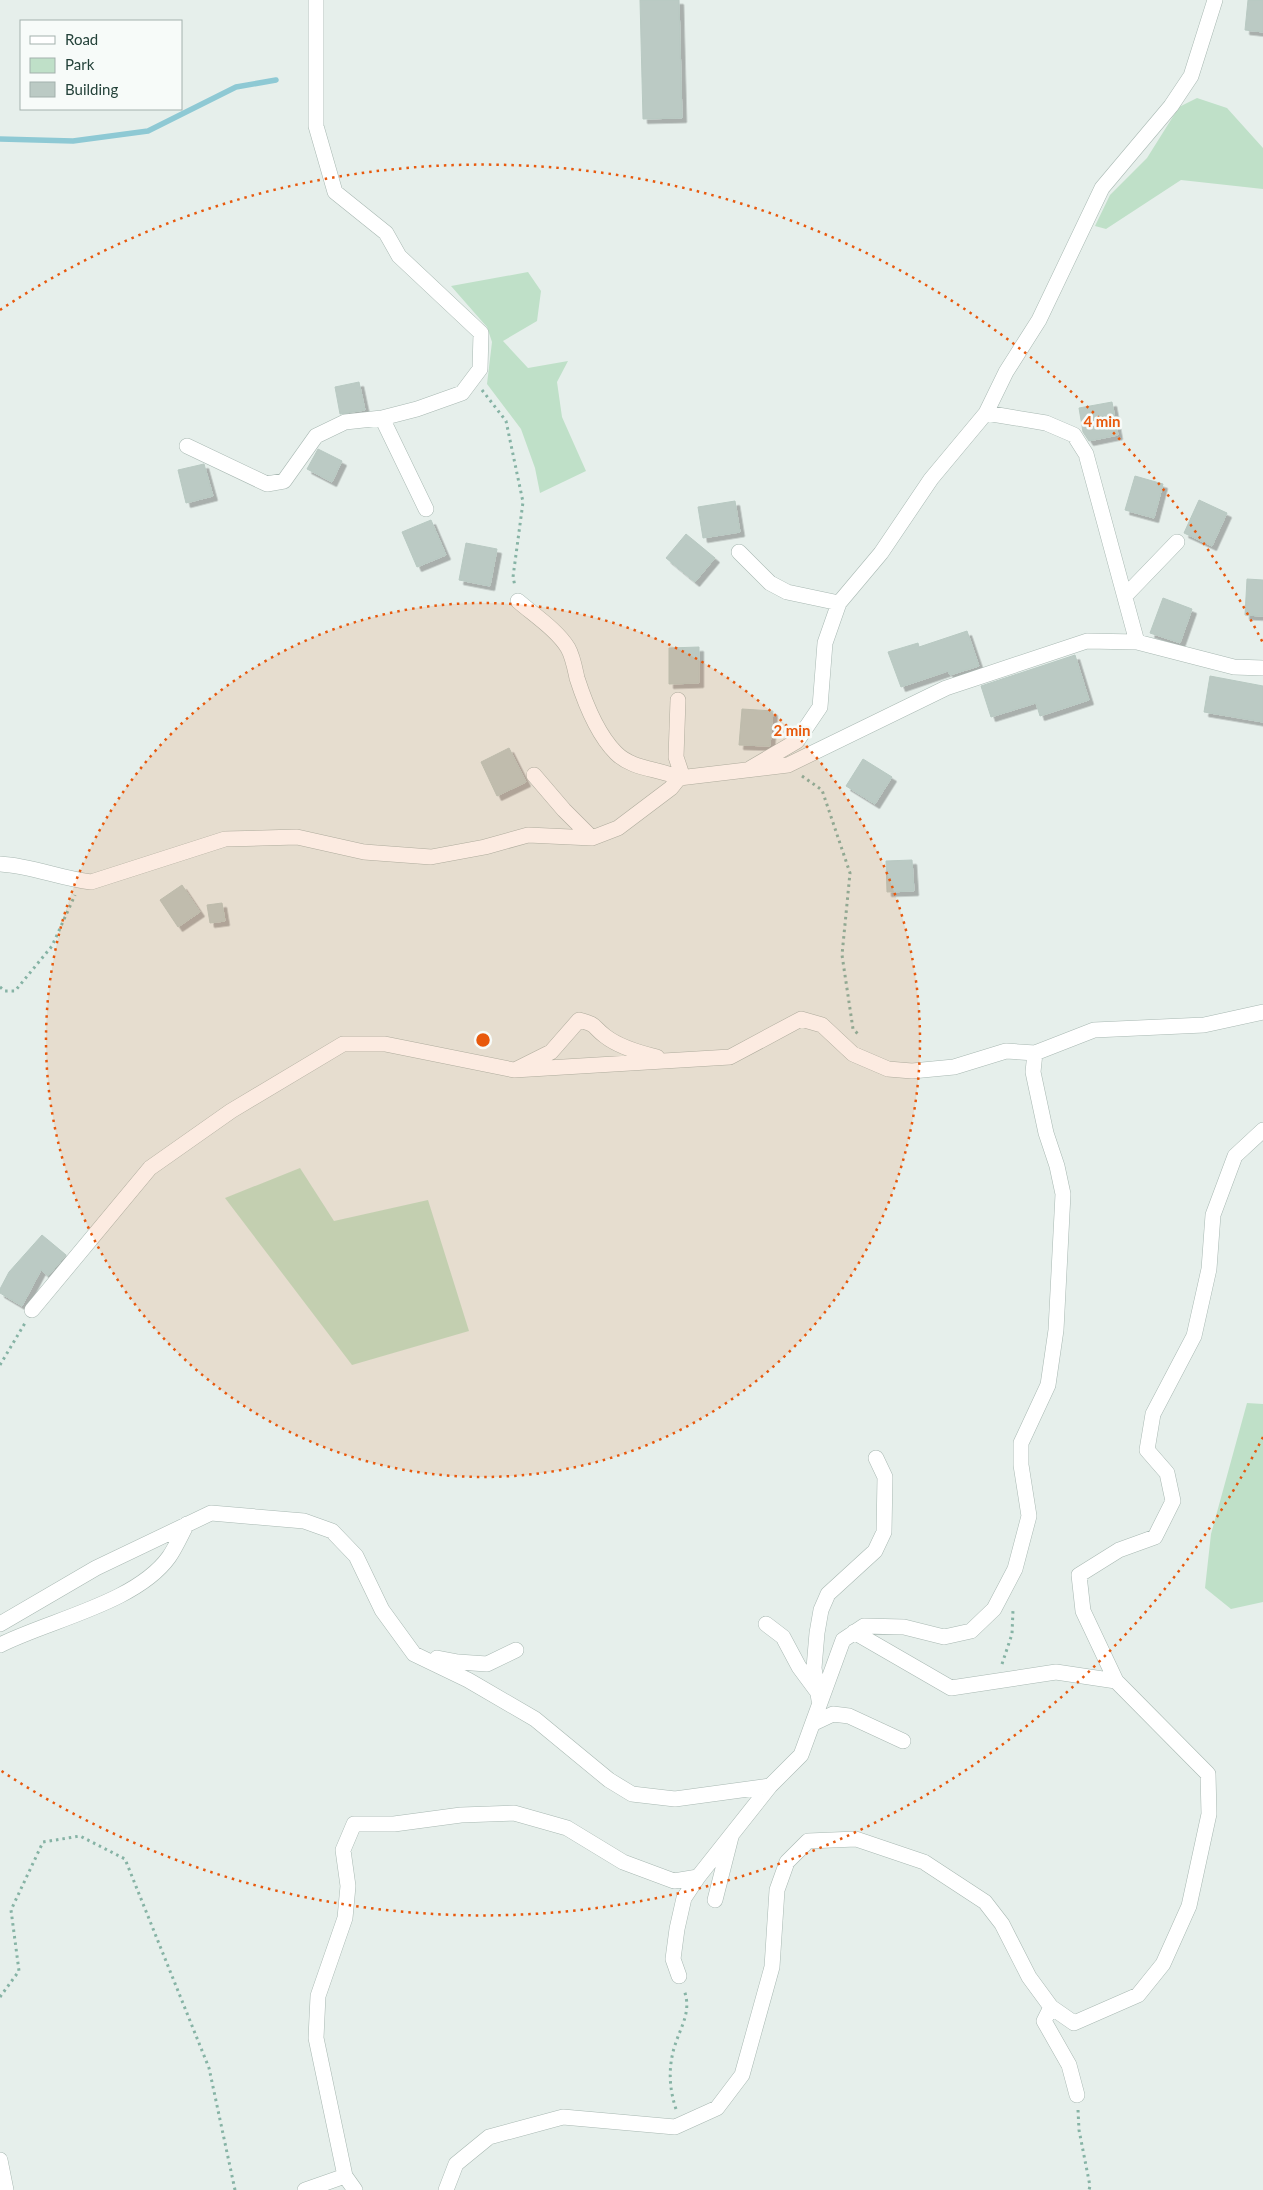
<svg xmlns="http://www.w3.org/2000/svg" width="1263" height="2190" viewBox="0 0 1263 2190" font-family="Lato,sans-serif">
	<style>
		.green { fill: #bfe0c8 }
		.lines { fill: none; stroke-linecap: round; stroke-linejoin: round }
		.stream { stroke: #8ec9d4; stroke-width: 5.5 }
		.building { fill: #bbcac4; stroke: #b8c9c2; filter: url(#shadow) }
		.minor-casing { stroke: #a8b8b2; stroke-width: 16 }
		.path { stroke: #86b3a5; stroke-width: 3; stroke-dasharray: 2.5 4; stroke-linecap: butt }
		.minor { stroke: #fff; stroke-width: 15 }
		.ring { fill: none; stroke: #e8590c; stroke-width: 2.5; stroke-dasharray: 2.5 5 }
		.centre { fill: #e8590c; stroke: #f7fbf9; stroke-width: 2.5 }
		.ring-label { font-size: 15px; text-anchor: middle; font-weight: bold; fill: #e8590c; stroke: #f7fbf9; stroke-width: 5; stroke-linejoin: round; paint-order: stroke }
	</style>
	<defs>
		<filter id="shadow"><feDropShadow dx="4.5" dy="4.5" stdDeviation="0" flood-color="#0004"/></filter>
	</defs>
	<rect width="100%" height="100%" fill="#e6efeb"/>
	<path class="green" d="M1197 98 1227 108 1263 148V189L1181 180 1106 229 1095 226 1110 195 1147 158 1179 107Z
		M528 272 541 291 537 321 503 341 528 368 568 361 557 382 562 417 586 471 540 493 535 468 521 429 487 384 492 342 487 327 451 286Z
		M300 1168 334 1221 428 1200 469 1331 352 1365 225 1198Z
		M1247 1403 1263 1404V1602L1231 1609 1205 1588 1211 1534Z"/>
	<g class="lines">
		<path class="stream" d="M0 139 73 141 148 131 236 87 276 80"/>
	</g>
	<path class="building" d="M640 0H679L682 118 643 119Z
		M1248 0H1263V32L1245 30Z
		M359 382 365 410 340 414 335 387Z
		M1112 402 1118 435 1089 441 1083 432 1079 408Z
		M318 449 342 461 332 482 307 469Z
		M204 464 213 496 186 503 178 470Z
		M1135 476 1163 484 1154 518 1125 510Z
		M1199 500 1227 513 1212 546 1184 533Z
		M735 501 740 532 703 538 698 507Z
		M431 520 446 555 417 567 402 532Z
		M686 534 715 558 695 582 666 558Z
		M466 543 497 549 490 586 459 580Z
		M1247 579 1263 580V616L1245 615Z
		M1163 598 1192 609 1180 643 1150 633Z
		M967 631 979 666 950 675 948 671 901 687 888 652 918 643 919 647Z
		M699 647V683L669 684V648Z
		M1075 655 1089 700 1040 716 1036 703 991 717 981 686Z
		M1210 676 1263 686V722L1204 712Z
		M742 709 773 711 770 746 739 745Z
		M509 748 526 782 497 796 481 762Z
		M863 759 892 777 875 804 846 786Z
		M912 860 914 891 887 892 886 861Z
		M182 885 200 912 178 927 160 900Z
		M222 903 225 921 210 923 207 905Z
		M42 1235 66 1255 48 1276 41 1270 22 1306 0 1293V1289L9 1272Z"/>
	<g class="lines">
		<defs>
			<path id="minor" d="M986 413 1046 423 1074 435 1086 454 1137 642
				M382 418 426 509
				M187 446 267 484 284 481 316 436 345 422 382 418 417 409 462 393 480 369 481 333 399 256 386 233 335 192 316 126V0
				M739 552 770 583 787 592 839 603
				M1125 596 1177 542
				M518 601C534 615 557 630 568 648 573 657 575 669 577 678 585 703 597 734 616 753 633 770 659 768 679 778
				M678 700 676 757 683 778
				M751 768 797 741 820 707 825 643 839 603 881 553 931 479 986 413 1006 372 1039 320 1102 188 1171 106 1191 76 1215 0
				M534 775 564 810 592 838
				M0 864C33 866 58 878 91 882L225 839 297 837 364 852 431 857 485 847 528 835 592 838 618 828 671 788 679 778 788 765 946 688 1087 641 1137 642 1234 667 1263 668
				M517 1069 551 1052 579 1020C598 1025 592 1026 605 1036 619 1047 640 1053 657 1057
				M32 1310 150 1168 231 1111 343 1044H385L514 1070 730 1057 801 1019 822 1025 853 1054 888 1069 912 1071 954 1067 1006 1051 1035 1053
				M0 1624 96 1568 211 1513 304 1521 332 1531 356 1556 382 1610 414 1654 468 1680 535 1719 609 1780 632 1794 675 1799 770 1786 801 1755 843 1640 864 1626 904 1627 944 1637 971 1631 994 1609 1015 1569 1029 1516 1021 1465V1443L1048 1385 1056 1330 1063 1194 1057 1166 1046 1133 1033 1072 1035 1053 1094 1030 1204 1025 1263 1012
				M766 1624 783 1637 799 1667 816 1690
				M0 1645C49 1620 136 1603 169 1557 176 1547 181 1535 187 1524
				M437 1658 458 1662 487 1664 516 1650
				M1116 1681 1083 1611 1079 1575 1119 1550 1155 1537 1173 1501 1167 1473 1147 1450 1153 1414 1194 1336 1209 1269 1213 1215 1235 1156 1263 1130
				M819 1700 814 1668 817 1633 821 1610 828 1594 875 1551 884 1532 885 1477 876 1458
				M814 1723 833 1714 849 1716 903 1741
				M715 1900 731 1837
				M679 1976 673 1959 677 1929 684 1898 698 1877
				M1051 2007 1044 2021 1069 2065 1077 2095
				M0 2160 6 2190
				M305 2190 345 2176
				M355 2190 345 2176 316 2038 318 1996 345 1918 348 1886 343 1850 354 1824H394L461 1815 514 1813 567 1828 623 1862 674 1881 698 1877 770 1786
				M446 2190 456 2164 489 2137 563 2117 675 2127 717 2108 742 2075 772 1967 777 1890 787 1862 808 1841 856 1839 924 1862 985 1902 1002 1924 1029 1977 1051 2007 1074 2023 1138 1995 1163 1964 1189 1906 1209 1814 1208 1774 1116 1681 1056 1672 951 1688 854 1632"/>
		</defs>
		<use href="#minor" class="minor-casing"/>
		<path class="path" d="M482 390 506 421 523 502 513 577 515 586
			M802 776 822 790 850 873 842 955 853 1029 858 1034
			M0 987 5 991H15L52 946 75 895
			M0 1365 25 1323
			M1002 1664 1012 1634 1013 1610
			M0 1997 19 1971 11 1910 43 1842 80 1836 125 1859 209 2068 235 2190
			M676 2109C669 2088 668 2067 675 2045 681 2026 692 2011 684 1990
			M1078 2110 1079 2130 1090 2186 1089 2190"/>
		<use href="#minor" class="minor"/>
	</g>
	<circle cx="483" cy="1040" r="437" fill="#e8590c" fill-opacity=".12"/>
	<g class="ring">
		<circle cx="483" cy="1040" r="437"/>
		<path d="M1263 1437A875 875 0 0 1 0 1770M0 310A875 875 0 0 1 1263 643"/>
	</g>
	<circle cx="483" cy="1040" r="8" class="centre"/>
	<g class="ring-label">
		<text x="1102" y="427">4 min</text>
		<text x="792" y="736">2 min</text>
	</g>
	<rect x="20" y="20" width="162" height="90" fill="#f7fbf9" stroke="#a3b1ad"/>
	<rect x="30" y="36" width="25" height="8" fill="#ffffff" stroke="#a3b1ad"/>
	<text x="65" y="45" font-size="15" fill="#24423a">Road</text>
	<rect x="30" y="58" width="25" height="15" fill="#bfe0c8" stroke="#a3b1ad"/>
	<text x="65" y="70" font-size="15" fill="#24423a">Park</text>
	<rect x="30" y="82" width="25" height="15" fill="#bbcac4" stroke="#a3b1ad"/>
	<text x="65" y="95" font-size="15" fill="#24423a">Building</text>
</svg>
